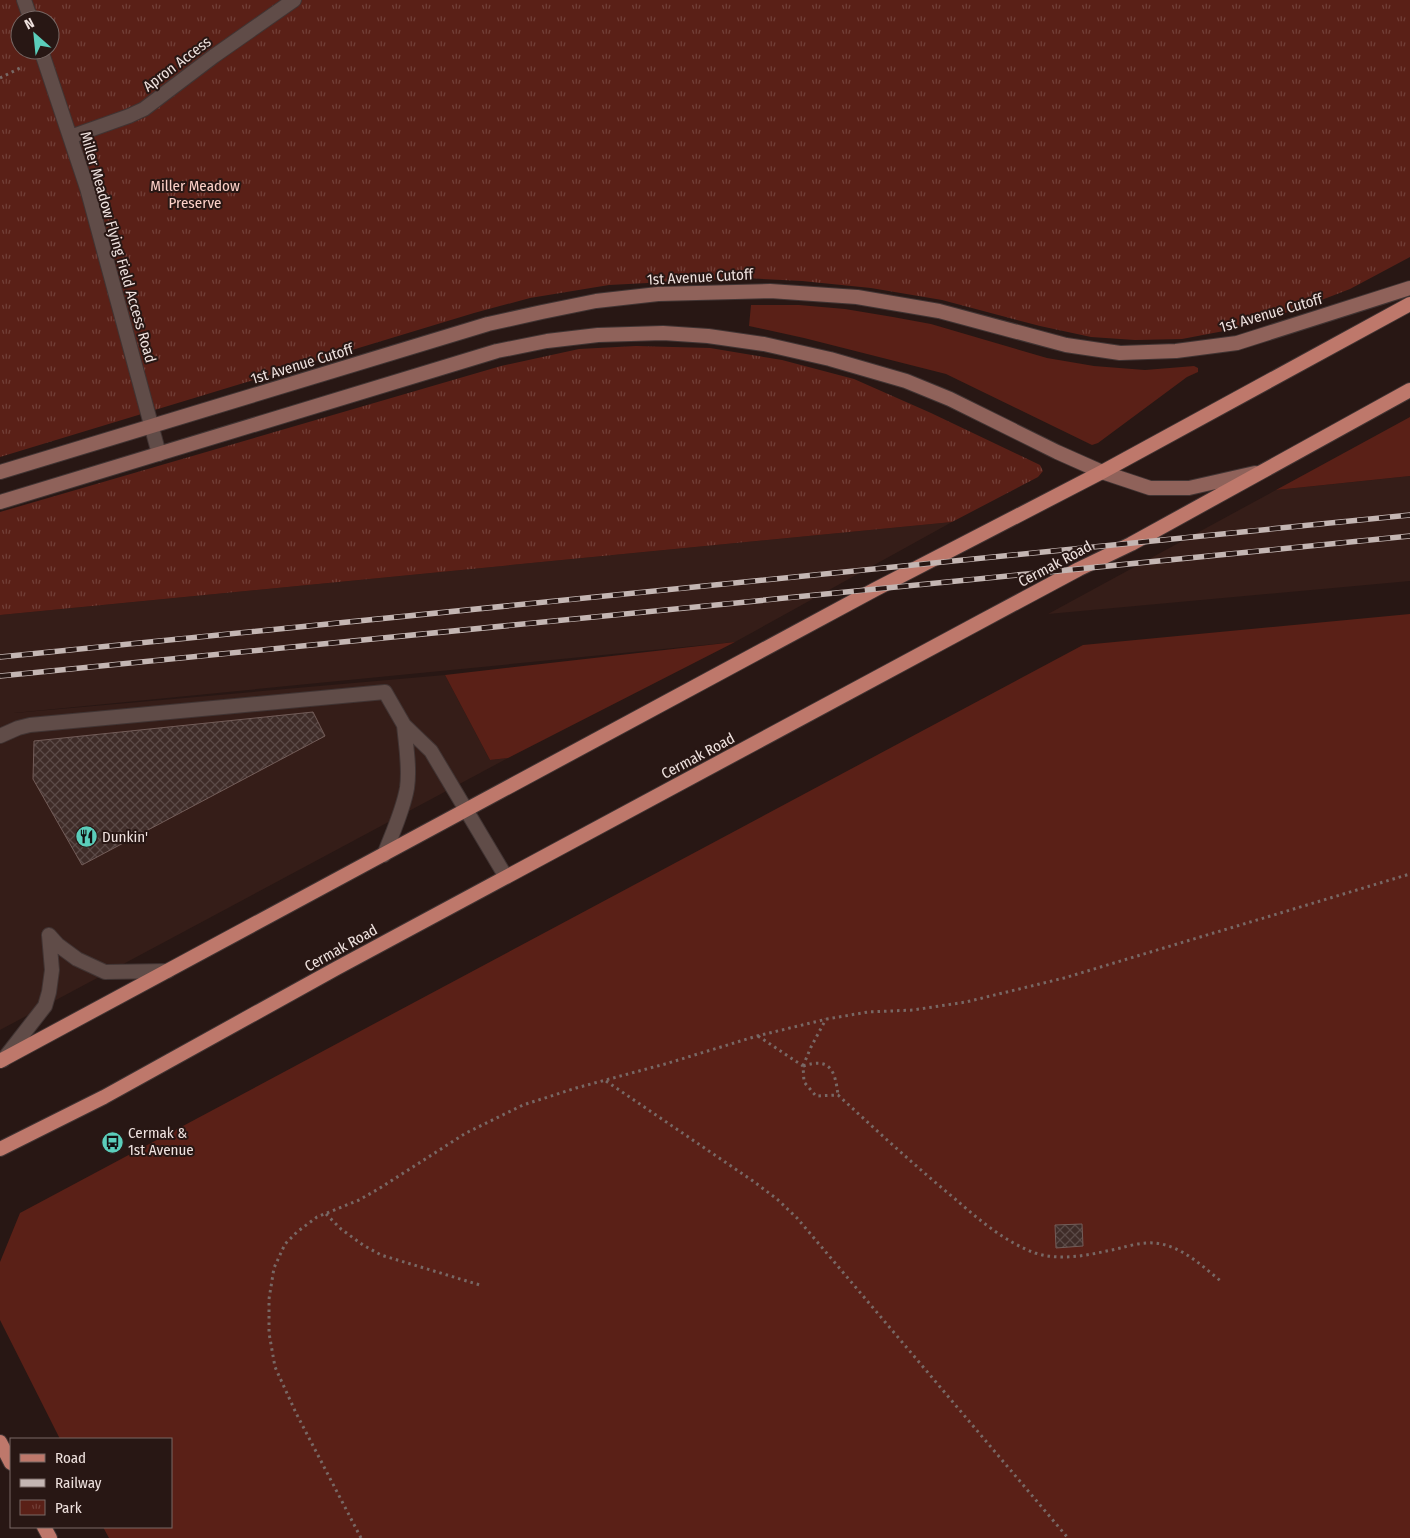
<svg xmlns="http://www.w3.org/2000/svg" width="1410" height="1538" viewBox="0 0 1410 1538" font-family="'Fira Sans Condensed',sans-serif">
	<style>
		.built { fill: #351d18 }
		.grass { fill: #5a2017 }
		.park { fill: url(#park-tufts); fill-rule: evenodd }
		.building { fill: url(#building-cross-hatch); stroke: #735d59 }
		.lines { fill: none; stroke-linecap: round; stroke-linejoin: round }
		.service-casing { stroke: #413433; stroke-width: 16 }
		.secondary-casing { stroke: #413433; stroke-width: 16 }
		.primary-casing { stroke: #413433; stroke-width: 16 }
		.path { stroke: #786865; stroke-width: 3; stroke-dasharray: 2.5 4; stroke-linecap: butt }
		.service { stroke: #604c48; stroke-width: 14 }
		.secondary { stroke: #8f625a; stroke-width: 14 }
		.primary { stroke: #be786b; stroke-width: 14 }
		.rail-casing { stroke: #c4b6b3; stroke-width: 5.5 }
		.rail { stroke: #281714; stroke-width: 4; stroke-dasharray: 11; stroke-linecap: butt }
		.labels { text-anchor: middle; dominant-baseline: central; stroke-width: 4; stroke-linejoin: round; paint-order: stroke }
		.street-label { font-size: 15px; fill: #efe2df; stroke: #281714 }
		.park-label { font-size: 15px; fill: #fdd1c8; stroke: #281714 }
		.poi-label { font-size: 15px; fill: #efe2df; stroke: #281714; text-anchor: start }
	</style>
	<defs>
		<pattern id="park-tufts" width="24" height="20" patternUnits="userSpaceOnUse" patternTransform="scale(1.25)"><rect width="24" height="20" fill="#5a2017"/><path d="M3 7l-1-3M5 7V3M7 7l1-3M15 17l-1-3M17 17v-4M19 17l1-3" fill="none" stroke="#724038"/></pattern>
		<pattern id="building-cross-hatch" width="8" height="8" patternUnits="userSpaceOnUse" patternTransform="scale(1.25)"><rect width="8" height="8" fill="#3f2c28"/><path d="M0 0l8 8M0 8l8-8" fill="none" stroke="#5b4a47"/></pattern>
	</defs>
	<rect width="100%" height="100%" fill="#281714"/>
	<path class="built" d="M1410 476V581L1048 614 1276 490Z
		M952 522 735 642 14 713 445 675 490 760 508 758 0 1030V615Z"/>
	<path class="grass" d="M751 305H799L845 309 893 317 931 324 1047 358 1094 366 1145 370 1194 366 1198 368V372L1187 377 1098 443 1092 445 946 374 804 338 749 326Z
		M1410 417V476L1276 490Z
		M1410 614V1538H109L103 1527H171V1439H60L0 1320V1262L20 1213 1083 645Z
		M735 642 508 758 490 760 445 675Z"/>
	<path class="park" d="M0 0H1410V257L1350 289 1311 304 1268 319 1229 330 1182 339 1135 340 1091 337 1040 326 942 300 871 288 802 281 745 278 609 285 530 298 474 313 0 457ZM20 20H50V50H20Z
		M636 346 710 348 782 360 854 379 931 413 1040 465 1043 471 1038 477 952 522 0 615V512L501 366 579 349Z"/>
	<path class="building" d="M313 712 325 736 82 865 33 779 34 741Z
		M1082 1224 1083 1246 1056 1248 1055 1225Z"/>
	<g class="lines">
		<defs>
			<path id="service" d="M24 0 31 20
				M41 50 87 188 159 454
				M70 137 129 116 144 109 214 56 294 0
				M0 736 18 728 30 725 385 692 404 725 431 751 506 877
				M384 855C392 834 403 811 407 788 410 768 406 746 404 725
				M49 935 58 945 77 959 105 972 168 971
				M3 1060 45 1006 49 992 52 970 49 935"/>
			<path id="secondary" d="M0 472 488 324 542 312 596 301 658 294 770 291 857 297 939 311 1066 345 1120 353 1176 351 1237 343 1410 288
				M0 502 497 351 547 341 598 335 663 333 708 336 764 344 830 359 906 381 950 399 1057 452 1102 472 1150 488H1189L1255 473"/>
			<path id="primary" d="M0 1061 874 590 1102 472 1410 304
				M0 1149 104 1097 337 968 980 622 1079 569 1131 544 1410 390
				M0 1442 11 1463
				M44 1527 50 1538"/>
		</defs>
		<use href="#service" class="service-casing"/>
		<use href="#secondary" class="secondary-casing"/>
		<use href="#primary" class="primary-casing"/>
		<path class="path" d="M0 78 22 67
			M758 1036 803 1066 804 1082 816 1096 838 1095C876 1130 914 1165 954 1198 978 1219 1005 1242 1035 1253 1064 1262 1092 1254 1121 1248 1131 1245 1144 1242 1154 1243 1181 1245 1202 1266 1222 1282
			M803 1066C831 1057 835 1071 838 1095
			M803 1066 811 1047 826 1019
			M606 1081 753 1181 777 1199 797 1218 1068 1538
			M326 1214 341 1229 363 1245 381 1255 480 1285
			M361 1538 296 1413 275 1367 269 1333V1299L274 1268 285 1244 297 1232 317 1217 359 1200 380 1188 466 1133 523 1105 576 1088 665 1064 757 1036 827 1019 868 1012 913 1010 966 1002 1064 978 1410 874"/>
		<use href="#service" class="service"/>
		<use href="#secondary" class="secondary"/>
		<use href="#primary" class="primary"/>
		<defs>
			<path id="rail" d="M0 657 1410 515
				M0 676 1410 536"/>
		</defs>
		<use href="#rail" class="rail-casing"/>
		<use href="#rail" class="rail"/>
	</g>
	<defs>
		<symbol id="restaurant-disc" viewBox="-11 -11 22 22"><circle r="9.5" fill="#5bcebb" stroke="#281714"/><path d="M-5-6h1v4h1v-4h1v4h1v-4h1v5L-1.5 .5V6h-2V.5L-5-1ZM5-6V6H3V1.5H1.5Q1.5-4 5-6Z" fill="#111"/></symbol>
		<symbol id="bus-disc" viewBox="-11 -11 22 22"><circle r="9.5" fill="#5bcebb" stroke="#281714"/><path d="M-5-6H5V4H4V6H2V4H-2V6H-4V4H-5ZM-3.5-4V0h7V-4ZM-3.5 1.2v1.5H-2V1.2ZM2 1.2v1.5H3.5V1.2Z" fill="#111"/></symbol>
	</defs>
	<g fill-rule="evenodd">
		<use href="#restaurant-disc" x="74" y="824" width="25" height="25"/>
		<use href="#bus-disc" x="100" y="1130" width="25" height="25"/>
	</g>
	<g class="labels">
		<g class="street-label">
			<text transform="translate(177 64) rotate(-37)">Apron Access</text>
			<text transform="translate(118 247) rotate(74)">Miller Meadow Flying Field Access Road</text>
			<text transform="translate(700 277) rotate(-3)">1st Avenue Cutoff</text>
			<text transform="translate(1271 313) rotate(-16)">1st Avenue Cutoff</text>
			<text transform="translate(302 364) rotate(-17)">1st Avenue Cutoff</text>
			<text transform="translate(1055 564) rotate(-28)">Cermak Road</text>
			<text transform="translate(698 756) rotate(-28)">Cermak Road</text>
			<text transform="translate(341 948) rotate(-29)">Cermak Road</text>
		</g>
		<g class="park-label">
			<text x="195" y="186">Miller Meadow<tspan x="195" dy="17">Preserve</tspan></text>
		</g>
		<g class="poi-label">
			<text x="102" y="837">Dunkin'</text>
			<text x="128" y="1133">Cermak &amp;<tspan x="128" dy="17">1st Avenue</tspan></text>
		</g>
	</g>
	<rect x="10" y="1438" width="162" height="90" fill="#281714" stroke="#786865"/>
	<rect x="20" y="1454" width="25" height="8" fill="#be786b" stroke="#786865"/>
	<text x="55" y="1463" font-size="15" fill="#efe2df">Road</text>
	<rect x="20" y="1479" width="25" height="8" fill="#c4b6b3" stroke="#786865"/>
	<text x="55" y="1488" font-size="15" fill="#efe2df">Railway</text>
	<rect x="20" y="1500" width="25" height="15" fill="url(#park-tufts)" stroke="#786865"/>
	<text x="55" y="1513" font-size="15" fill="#efe2df">Park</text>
	<g transform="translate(35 35) rotate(333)"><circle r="24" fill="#281714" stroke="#786865"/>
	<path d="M0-4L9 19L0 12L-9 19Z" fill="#5bcebb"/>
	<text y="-8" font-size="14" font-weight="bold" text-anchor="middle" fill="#efe2df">N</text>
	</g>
</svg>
